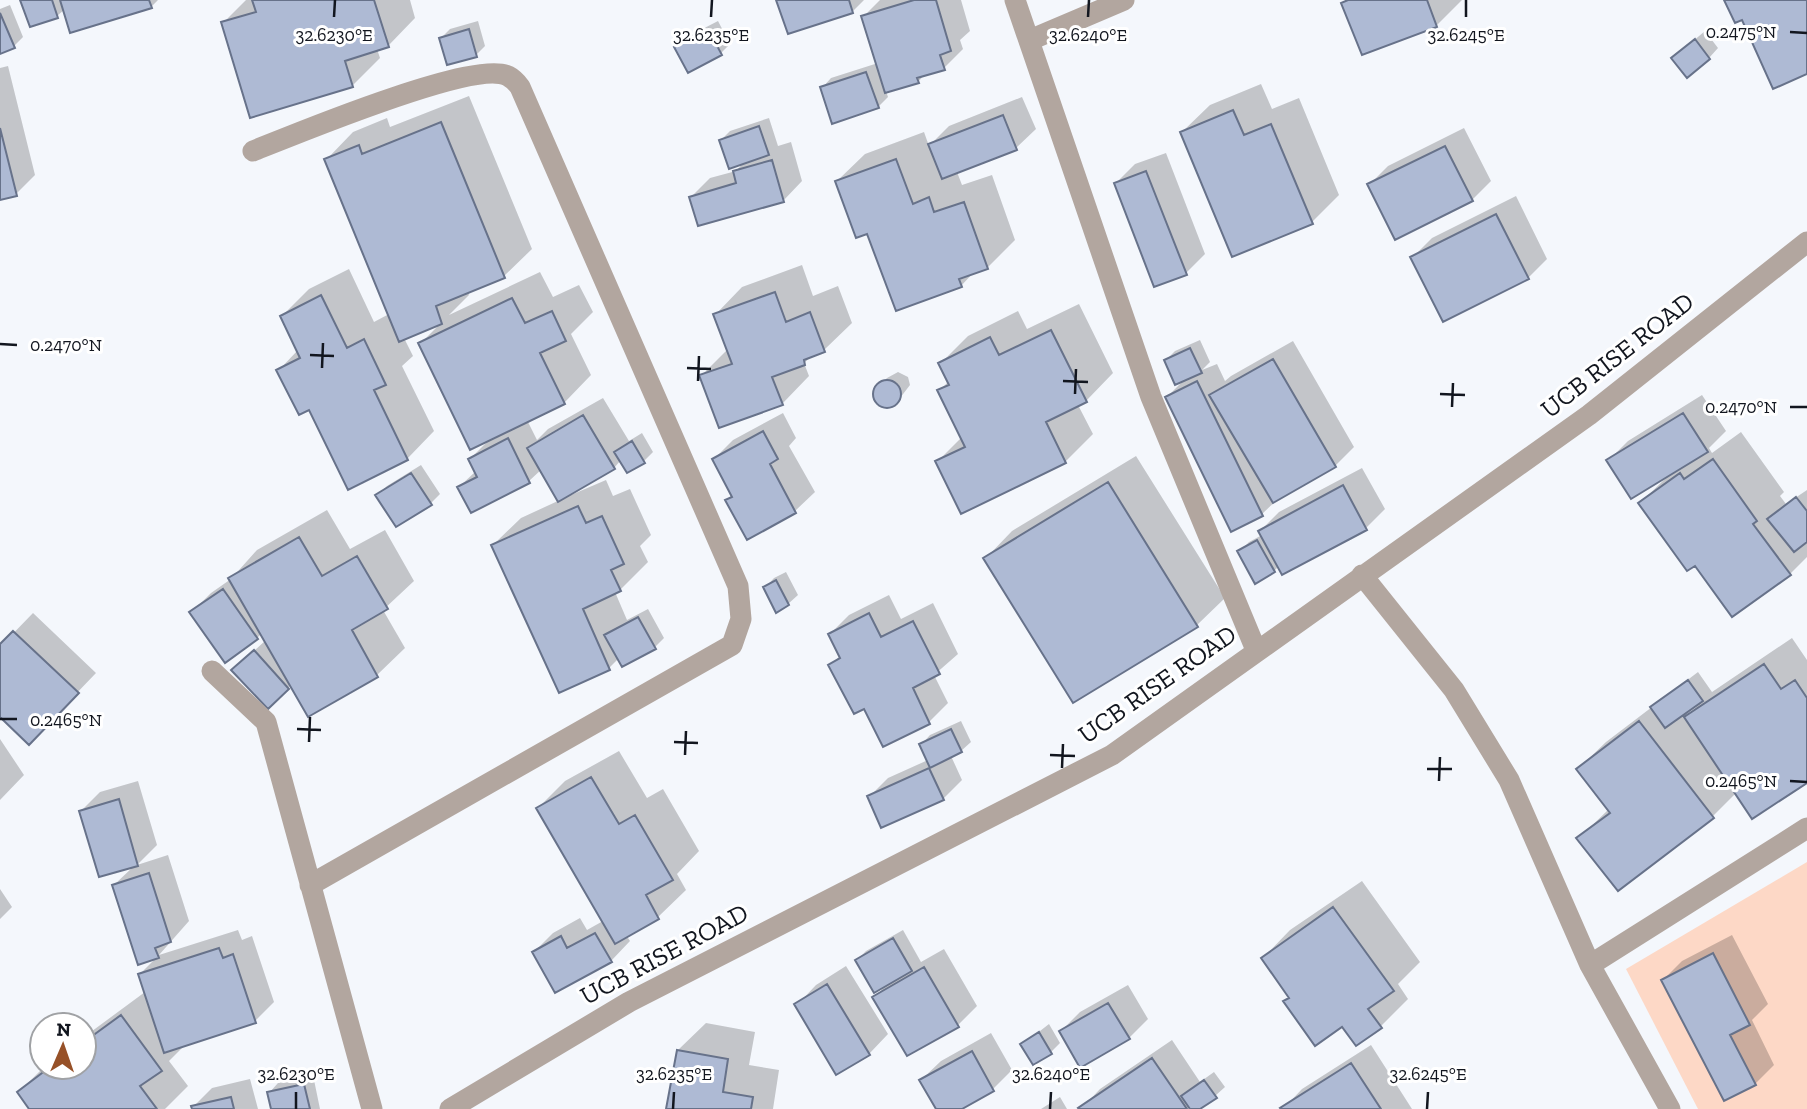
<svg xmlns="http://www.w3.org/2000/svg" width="1807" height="1109" viewBox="0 0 1807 1109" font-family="'Zilla Slab',serif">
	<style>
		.green { fill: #fdd8c6 }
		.shadow { fill: #0003; fill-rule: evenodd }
		.building { fill: #aebad4; stroke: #67728a; stroke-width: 2 }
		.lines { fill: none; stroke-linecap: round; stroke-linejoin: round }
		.street { stroke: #b2a69f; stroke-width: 21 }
		.ticks { fill: none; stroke: #12161f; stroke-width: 2.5 }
		.labels { text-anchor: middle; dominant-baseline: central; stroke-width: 6; stroke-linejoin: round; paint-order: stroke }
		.street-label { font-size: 26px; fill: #12161f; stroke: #fff }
		.ticks-label { font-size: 18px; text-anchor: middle; fill: #12161f; stroke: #fff; stroke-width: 6; stroke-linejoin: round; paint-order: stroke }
	</style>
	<rect width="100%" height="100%" fill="#f4f7fc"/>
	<path class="green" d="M1807 862V1109H1698L1626 969Z"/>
	<path class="shadow" d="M22 0H158L151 7 65 9 57 16Z
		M246 0H410L415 18 388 46 377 49 380 58 352 86 223 23Z
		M778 0H864L852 12Z
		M880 0H961L970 31 960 40 963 49 944 68 926 73 918 82 886 91 888 97 878 107 822 88 831 78 878 63 863 17Z
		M1346 0H1462L1436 26 1343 3Z
		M10 5 23 37 14 46 0 52V9Z
		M478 21 485 46 476 55 441 38 450 29Z
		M718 21 730 44 721 53 676 47 685 38Z
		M1705 31 1718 48 1709 58H1673Z
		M8 66 35 175 16 194 0 198V68Z
		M1261 84 1272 109 1299 98 1339 195 1312 222 1182 132 1210 105Z
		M469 96 532 249 504 276 468 291 469 295 449 315 540 272 553 297 579 285 593 312 571 334 591 375 564 403 527 420 537 440 548 429 603 398 629 441 642 433 653 452 644 461 627 471 621 460 614 468 570 493 571 495 606 480 613 496 630 489 651 535 640 546 648 562 620 590 615 592 627 620 648 609 664 638 655 647 619 658 609 668 493 545 521 518 560 500 542 469 529 481 471 511 459 487 476 471 470 459 491 438 421 343 442 322 404 338 413 356 402 366 434 431 407 459 310 407 279 370 298 350 282 316 309 289 349 269 374 322 389 314 326 160 353 132 387 118 390 127Z
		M1022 97 1036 129 1016 148 957 172 962 185 992 175 1015 240 987 268 974 272 961 286 868 231 837 181 865 154 924 132 929 146 949 126Z
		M769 118 778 146 791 142 802 181 783 201 691 197 710 178 736 171 745 161 721 140 730 131Z
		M1464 128 1491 181 1472 200 1369 185 1388 166Z
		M1166 153 1205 254 1186 273 1155 285 1116 183 1135 164Z
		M1516 196 1547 259 1528 278 1413 257 1432 238Z
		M802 265 813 296 838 286 852 323 824 350 813 355 804 363 809 376 782 404 701 376 728 349 715 315 742 287Z
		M1079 304 1113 373 1086 401 1078 405 1093 434 1065 462H937L962 437 939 391 949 381 940 364 968 336 1018 311 1027 329Z
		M1200 340 1210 362 1202 370 1217 364 1225 381 1231 376 1293 341 1354 447 1335 466 1279 498 1262 514 1232 529 1167 397 1185 379 1166 360 1175 351Z
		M898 372 908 377 910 385 897 402 890 406 882 405 875 395 877 388 887 378Z
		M1702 395 1726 431 1709 448 1712 453 1741 432 1784 492 1780 496 1786 504 1807 490V557L1790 574 1695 564 1640 503 1667 477 1609 460 1628 441Z
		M783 413 796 438 789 446 815 492 795 511 748 537 727 500 733 495 714 459 733 440Z
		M1136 456 1225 598 1197 625 1073 701 985 559 1012 531Z
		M421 465 440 494 431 503 378 495 387 486Z
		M1362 468 1385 509 1366 528 1279 566 1274 571 1239 552 1249 542 1262 535 1260 531 1279 512Z
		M327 510 350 549 385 530 414 581 383 610 405 648 377 675 309 714 291 685 268 706 243 661 266 640 262 633 257 638 192 612 211 593 231 579 257 550Z
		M786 572 798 595 788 604 765 588 774 578Z
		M889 595 901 619 933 603 958 654 934 675 948 703 929 722 884 744 865 706 830 665 841 655 830 634 849 615Z
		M33 613 96 673 48 723 0 715V647Z
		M1792 638 1807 660V781L1737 792 1713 816 1579 838 1609 809 1578 769 1606 742 1698 672 1712 692ZM1699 702 1700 703 1685 718 1682 714Z
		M961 721 971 742 961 751 951 756 962 780 943 799 869 797 888 778 928 760 921 745 930 735Z
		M0 739 24 775 0 800Z
		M619 751 647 798 663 789 699 851 677 874 686 890 658 917 626 935 630 941 611 961 534 952 553 933 580 918 587 930 603 921 538 808 565 781Z
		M138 781 157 845 137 865 168 855 189 921 159 955 238 930 242 940 252 936 274 1002 255 1021 187 1043 169 1061 188 1086 165 1109H31L19 1092 44 1067H84V1037L145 992 140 974 157 957 114 885 134 866 81 811 100 792Z
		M1362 881 1420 962 1398 984 1408 999 1381 1026 1342 1025 1290 997 1263 958 1290 930Z
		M0 889 12 907 0 919Z
		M903 930 921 962 944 949 977 1006 958 1025 875 997 886 985 857 960 866 951Z
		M1732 935 1768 1004 1752 1020 1774 1065 1755 1084 1663 980 1682 961Z
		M846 966 888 1034 869 1054 837 1072 797 1005 816 985Z
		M1128 985 1148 1019 1129 1038 1061 1031 1080 1012Z
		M706 1023 755 1032 749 1065 779 1070 773 1109H668L678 1050Z
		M1049 1024 1060 1043 1051 1052 1034 1063 1022 1045Z
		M991 1033 1012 1070 993 1089 958 1109H938L921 1080 941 1061Z
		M1172 1040 1200 1082 1214 1072 1225 1087 1215 1096 1197 1109H1081L1100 1089Z
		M1371 1045 1412 1109H1283L1302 1089Z
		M313 1075 320 1109H272L269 1093 278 1083Z
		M250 1079 258 1109H194L193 1107 212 1088Z
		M1060 1097 1067 1109H1041Z"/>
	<path class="building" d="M20 0H52L58 18 30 27Z
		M60 0H149L152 8 70 33Z
		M252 0H374L389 47 345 61 353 87 250 118 221 22 256 12Z
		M776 0H849L853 13 788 34Z
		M914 0H936L951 51 940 55 945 70 917 78 919 83 885 93 861 16Z
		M1348 0H1427L1437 27 1362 55 1341 3Z
		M1724 0H1807V74L1773 89 1742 20 1735 23Z
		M0 13 15 48 0 54Z
		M469 29 477 57 447 65 439 38Z
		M708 29 722 55 688 73 674 47Z
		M1695 39 1710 59 1687 78 1671 58Z
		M866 72 879 108 832 124 820 87Z
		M1233 110 1244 135 1271 124 1313 224 1232 257 1180 132Z
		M1003 115 1017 150 942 179 928 144Z
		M441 122 505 278 436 306 442 324 399 342 324 159 359 145 362 154Z
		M759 126 769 155 729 169 719 140Z
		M0 128 17 196 0 200Z
		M1445 146 1473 201 1395 240 1367 184Z
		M896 159 913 204 929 197 934 212 964 202 988 269 959 279 962 287 896 311 867 234 856 238 835 181Z
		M772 160 784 202 698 226 689 197 736 183 733 171Z
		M1146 171 1187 275 1154 287 1114 183Z
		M1496 214 1529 279 1443 322 1410 257Z
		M775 292 786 322 810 312 825 352 804 360 805 365 772 377 783 405 719 428 699 375 732 364 713 314Z
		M321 295 347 348 364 339 386 385 374 390 408 460 348 490 309 410 299 415 276 370 300 358 280 316Z
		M512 298 525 323 552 311 566 341 540 353 565 404 470 450 418 343Z
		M1051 330 1087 402 1046 422 1066 463 961 514 935 461 965 447 937 390 949 385 938 363 990 337 999 355Z
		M1190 348 1202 373 1175 385 1164 360Z
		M1273 359 1336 467 1273 503 1209 395Z
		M873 394a14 14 0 1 1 28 0a14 14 0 1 1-28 0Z
		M1197 381 1263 516 1231 532 1165 397Z
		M1683 413 1708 452 1631 499 1606 460Z
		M583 415 615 469 558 502 527 448Z
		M763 431 778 459 770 464 796 513 747 540 725 500 732 497 712 459Z
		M508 438 530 483 471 513 457 487 477 477 468 459Z
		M632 441 645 463 627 473 614 452Z
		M1713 459 1757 521 1753 524 1791 575 1732 617 1695 566 1687 571 1638 503 1680 473 1684 479Z
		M411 473 432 505 396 527 375 495Z
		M1108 482 1198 627 1073 703 983 558Z
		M1343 485 1367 530 1282 575 1258 531Z
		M1796 497 1807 511V542L1794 552 1767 519Z
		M578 506 586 523 602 516 624 564 611 570 621 591 583 609 610 670 559 693 491 545Z
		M299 537 322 576 357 556 388 609 352 630 378 677 308 717 228 578Z
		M1257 540 1275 572 1255 584 1237 551Z
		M776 580 789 605 776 613 763 587Z
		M223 589 258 639 225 663 189 612Z
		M869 613 881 637 913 621 940 674 913 688 930 724 883 747 864 709 854 714 828 665 840 658 828 634Z
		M638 617 656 649 622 667 604 635Z
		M13 631 79 693 29 745 0 717V644Z
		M254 650 289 689 268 709 231 670Z
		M1764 664 1781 689 1795 680 1807 698V783L1752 819 1684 717Z
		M1688 680 1703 701 1665 728 1650 707Z
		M1639 721 1714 818 1618 891 1576 838 1610 813 1576 769Z
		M951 729 962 752 930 768 919 744Z
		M929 768 944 800 881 828 867 796Z
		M591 777 619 824 635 815 673 880 646 895 659 919 615 944 536 808Z
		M119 799 138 866 99 877 79 811Z
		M149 873 171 942 155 948 159 958 138 965 112 885Z
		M1333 907 1394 991 1368 1009 1382 1028 1356 1046 1342 1027 1315 1046 1283 1001 1289 998 1261 958Z
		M595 933 612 962 555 993 532 952 561 936 567 948Z
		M893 938 912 971 874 993 855 960Z
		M219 948 223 958 233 954 256 1023 164 1053 138 974Z
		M1713 953 1750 1025 1730 1035 1756 1085 1724 1101 1661 980Z
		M924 967 959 1027 907 1056 872 997Z
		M827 984 870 1055 836 1075 794 1004Z
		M1108 1003 1130 1039 1080 1068 1059 1031Z
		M121 1015 162 1071 140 1086 157 1109H29L17 1092 50 1067H84V1042Z
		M1039 1032 1052 1054 1033 1065 1020 1044Z
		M677 1050 728 1059 723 1092 753 1097 751 1109H666Z
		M972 1051 994 1091 962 1109H936L919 1080Z
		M1152 1058 1187 1109H1079L1078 1108Z
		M1351 1063 1381 1109H1281L1280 1108Z
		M1204 1080 1217 1098 1200 1109H1190L1181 1096Z
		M304 1084 310 1109H271L267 1092Z
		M231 1097 234 1109H192L191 1106Z"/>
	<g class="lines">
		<path class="street" d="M1015 0 1151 397 1256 650
			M1030 40 1124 0
			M253 151C293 135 476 59 508 76 512 78 517 83 520 87L738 586 741 619 732 645 310 885
			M1362 575 1454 690 1509 780 1590 965 1670 1109
			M212 671 266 722 372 1109
			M1590 965 1807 828
			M450 1109 629 1002 1112 755 1589 415 1807 242"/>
	</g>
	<path class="ticks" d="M334 17 335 0M711 17 712 0M1088 17 1089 0M1466 17V0M1790 32 1807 33M0 344 17 345M310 355 334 356M322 368 323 343M687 368 711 369M698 381 699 356M1063 381 1088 382M1075 394 1076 369M1440 394 1465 395M1452 407 1453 383M1790 407H1807M0 719H17M297 729 321 730M309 742 310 717M674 742 698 743M685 755 686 731M1050 755 1075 756M1062 768 1063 744M1427 769H1452M1439 781 1440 757M1790 781 1807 782M296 1109V1092M673 1109 674 1092M1050 1109 1051 1092M1427 1109 1428 1092"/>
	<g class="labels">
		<g class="street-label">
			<text transform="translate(1617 355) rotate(-38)">UCB RISE ROAD</text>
			<text transform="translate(1157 684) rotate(-35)">UCB RISE ROAD</text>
			<text transform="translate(664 954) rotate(-28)">UCB RISE ROAD</text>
		</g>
	</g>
	<g class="ticks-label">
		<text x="1741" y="38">0.2475°N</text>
		<text x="334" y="41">32.6230°E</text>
		<text x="711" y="41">32.6235°E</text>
		<text x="1088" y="41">32.6240°E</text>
		<text x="1466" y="41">32.6245°E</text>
		<text x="66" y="351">0.2470°N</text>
		<text x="1741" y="413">0.2470°N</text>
		<text x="66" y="726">0.2465°N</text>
		<text x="1741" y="787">0.2465°N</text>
		<text x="296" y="1080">32.6230°E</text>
		<text x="674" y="1080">32.6235°E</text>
		<text x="1051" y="1080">32.6240°E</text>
		<text x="1428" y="1080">32.6245°E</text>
	</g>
	<g transform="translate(63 1046) rotate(2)"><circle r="33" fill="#ffffff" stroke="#a0a2a5" stroke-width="2"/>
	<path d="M0-5L12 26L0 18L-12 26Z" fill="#975128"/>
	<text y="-10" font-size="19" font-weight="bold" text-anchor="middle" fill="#12161f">N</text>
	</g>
</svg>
